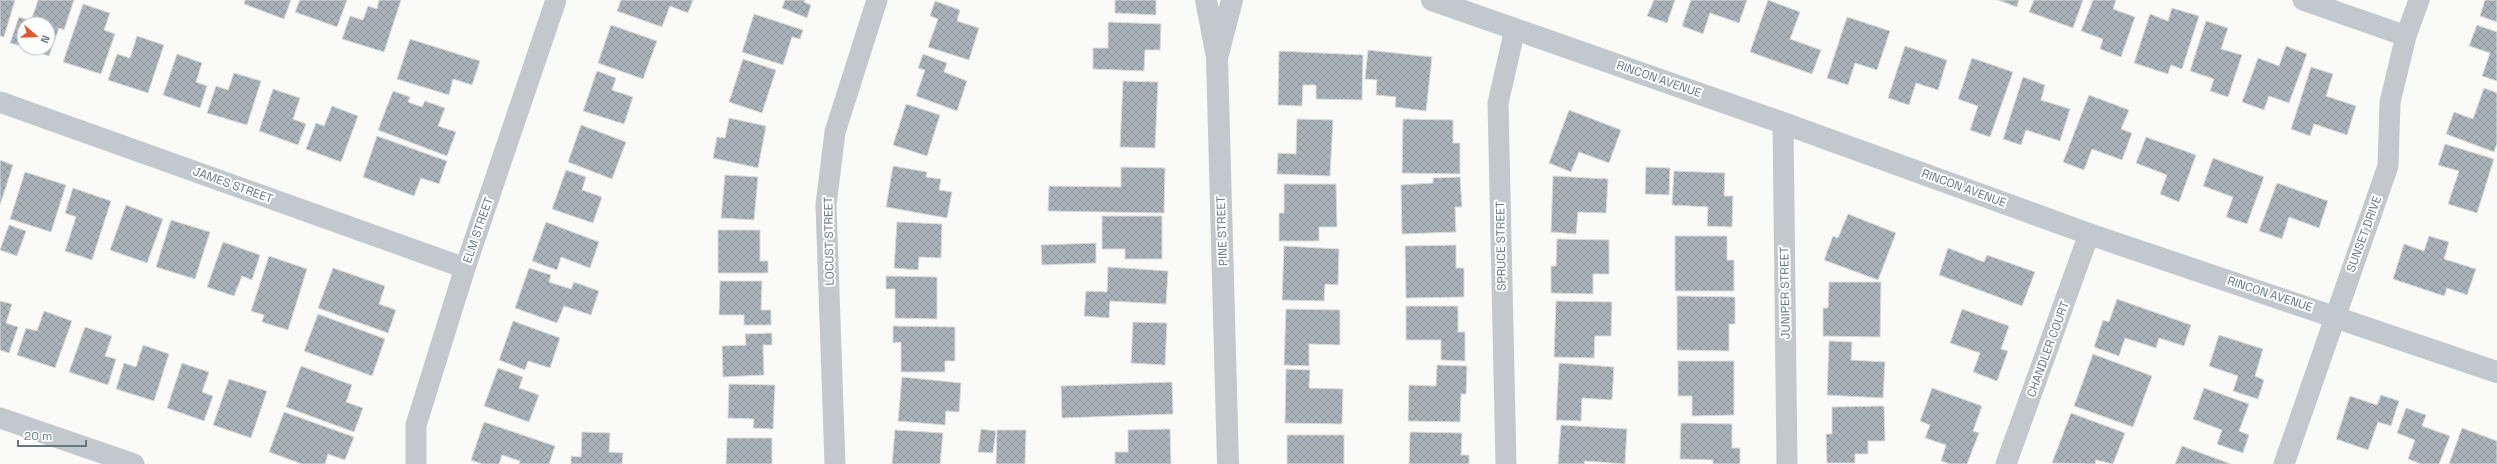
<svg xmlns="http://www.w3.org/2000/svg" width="2497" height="464" viewBox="0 0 2497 464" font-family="'Space Grotesk',sans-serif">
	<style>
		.building { fill: url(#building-cross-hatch); stroke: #dcdcda }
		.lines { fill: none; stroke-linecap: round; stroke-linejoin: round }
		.minor { stroke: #c3c8cc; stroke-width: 21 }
		.tertiary { stroke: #c3c8cc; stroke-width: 22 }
		.labels { text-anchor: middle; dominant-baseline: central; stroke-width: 4; stroke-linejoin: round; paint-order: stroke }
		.street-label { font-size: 12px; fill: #657683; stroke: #fff }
	</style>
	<defs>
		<pattern id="building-cross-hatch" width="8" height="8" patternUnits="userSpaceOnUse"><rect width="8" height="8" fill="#aab3b9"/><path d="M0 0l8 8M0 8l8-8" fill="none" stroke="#8e969c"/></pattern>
	</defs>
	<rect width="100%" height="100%" fill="#fafaf8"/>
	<path class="building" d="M0 0H15L4 37 0 36Z
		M38 0H74L64 30 59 28 49 56 26 48H48V24H24V47L10 43 19 17 31 21Z
		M245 0H291L284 19 244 4Z
		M300 0H347L337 27 295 12Z
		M379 0H401L384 52 342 39 350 16 363 20 368 6 377 9Z
		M621 0H693L688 13 670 6 662 27 617 11Z
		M785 0H805L804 2 811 5 807 18 782 8Z
		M1115 0H1156V15L1115 13Z
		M1654 0H1675L1667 23 1647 16Z
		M1691 0H1747L1739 23 1710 13 1703 34 1682 26Z
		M1768 0 1800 12 1790 39 1821 50 1812 74 1750 52Z
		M1998 0H2019L2017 7Z
		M2034 0H2083L2073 28 2029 12Z
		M2093 0H2116L2113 9 2135 17 2121 57 2100 49 2103 39 2081 31Z
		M2485 0H2497V22L2480 16Z
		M935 1 960 10 957 21 979 28 969 60 928 47 938 19 930 16Z
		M83 4 110 13 104 30 115 34 101 74 63 62Z
		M2172 8 2199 16 2182 69 2171 65 2168 74 2134 63 2150 14 2168 21Z
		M754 14 803 30 800 39 792 37 783 65 742 52Z
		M1847 17 1890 31 1877 70 1855 63 1848 85 1827 78Z
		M2206 21 2228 28 2221 49 2242 55 2228 97 2210 91 2214 79 2190 71Z
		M1108 22 1161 24 1160 50H1145L1144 71 1093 69V48H1108Z
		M611 25 657 41 643 79 598 63Z
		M2477 25 2497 32V81L2482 76 2490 53 2469 46Z
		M137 36 164 45 148 93 108 80 117 54 130 58Z
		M410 39 480 61 472 85 453 79 449 95 397 79Z
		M1905 46 1947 60 1938 90 1916 83 1909 105 1888 98Z
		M2286 46 2307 54 2289 103 2269 96 2264 110 2242 102 2258 58 2279 66Z
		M1368 50 1432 57 1426 111 1395 107 1396 97 1376 95 1377 80 1365 79Z
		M1279 51 1363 55 1362 100 1316 99V85H1303L1302 106 1278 105Z
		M177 54 202 63 196 82 207 86 200 108 163 95Z
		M923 54 947 63 944 72 967 81 957 111 916 96 925 70 918 68Z
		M1972 58 2013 72 1990 137 1970 130 1978 106 1958 99Z
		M743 59 776 70 762 113 729 102Z
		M2311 67 2333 74 2326 96 2356 106 2347 135 2314 124 2310 136 2291 129Z
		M597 71 616 78 612 90 633 97 624 124 583 111Z
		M234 73 261 81 247 125 207 113 216 86 228 90Z
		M2023 77 2045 85 2041 100 2070 109 2060 141 2026 130 2021 145 2003 139Z
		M1123 81 1158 82 1155 148 1120 147Z
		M2484 88 2497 93V143L2494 152 2446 134 2454 112 2473 119Z
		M273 89 300 98 293 119 306 124 298 145 259 131Z
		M393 91 410 97 408 102 422 107 425 101 445 108 438 126 456 132 447 156 378 130Z
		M2089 95 2129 110 2121 129 2132 133 2122 160 2092 149 2084 170 2063 162Z
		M906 104 940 115 927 156 893 145Z
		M332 106 358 116 341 162 306 149 316 123 324 126Z
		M1569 110 1621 130 1609 163 1579 152 1571 172 1549 163Z
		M729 118 766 126 758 168 713 158 717 137 725 138Z
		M1297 119 1333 120 1330 176 1277 174 1278 153 1296 154Z
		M1403 119 1453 120V143H1460V174L1402 173Z
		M581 125 626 142 612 179 568 162Z
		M377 136 447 161 439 184 421 178 414 196 363 177Z
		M2146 137 2196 155 2179 202 2160 194 2167 175 2136 163Z
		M2445 144 2494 159 2477 213 2448 204 2459 171 2438 165Z
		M2213 158 2264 177 2247 224 2226 217 2233 197 2203 186Z
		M0 160 13 165 0 205Z
		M893 166 927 172 926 177 941 179 939 190 952 192 947 218 886 207Z
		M1121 167 1165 168 1164 213 1048 211 1049 186 1121 187Z
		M1646 167 1670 168 1669 195 1645 194Z
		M566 170 586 177 582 190 602 197 593 223 552 209Z
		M1674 171 1725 173 1724 196H1733L1732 227 1707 226 1708 207 1672 205Z
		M25 172 66 185 51 232 10 219Z
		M725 175 758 177 754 220 721 218Z
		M1553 176 1608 179 1606 213 1578 212 1576 234 1551 232Z
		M1460 177 1462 207H1455L1456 232 1402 234 1401 185 1433 183V178Z
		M2277 183 2328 201 2319 228 2289 217 2282 239 2259 231Z
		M1284 184H1336L1337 227H1319V241H1279V213H1284Z
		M73 188 111 201 92 260 65 251 76 217 65 213Z
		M126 205 163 219 147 263 110 250Z
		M1848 214 1896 233 1878 280 1824 260 1833 236 1838 238Z
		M1102 216H1162V259H1125V249H1102Z
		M171 220 210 232 195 279 156 267Z
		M546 222 599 242 590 268 561 257 557 270 532 261Z
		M897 222 942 224 941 258 919 257 918 270 894 268Z
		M9 225 26 231 17 256 0 250Z
		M718 230H760V261H768V273H718Z
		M1675 236H1727V260H1734V291H1675Z
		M2429 236 2449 242 2444 259 2476 269 2467 295 2447 288 2444 296 2393 279 2404 244 2424 251Z
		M1557 239 1609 240V274H1593V294L1551 293V266H1556Z
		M223 242 260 255 252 280 242 276 234 296 207 287Z
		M1096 243V263L1042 265 1041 245Z
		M1456 245V268H1464V297L1406 298 1405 246Z
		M1284 246 1339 249 1338 285 1325 284 1324 301 1282 300Z
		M1948 248 1984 262 1987 255 2035 272 2022 306 1939 275Z
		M269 256 307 269 288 330 262 322 264 315 251 311Z
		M1108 267 1168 271 1166 304 1110 301 1109 318 1084 316 1086 291 1107 292Z
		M333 268 385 286 379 304 396 310 388 333 318 308Z
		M529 268 551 275 549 282 571 289 574 282 599 291 591 315 564 306 557 323 515 308Z
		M886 276 937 277V319L895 318V289H886Z
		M720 281H762L761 310H771V325H744V315H719Z
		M1829 282H1881L1880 337 1823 336V308H1828Z
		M1677 296 1735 297V324H1729V351L1677 350Z
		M2117 299 2191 325 2184 346 2159 338 2156 348 2125 338 2119 356 2094 347 2103 320 2109 322Z
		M0 301 12 304 6 323 18 327 9 353 0 350Z
		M1556 301 1612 302 1611 336H1595L1594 358 1554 357Z
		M1406 306H1458V332H1465V361L1441 360V340H1406Z
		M1286 309 1340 310V345L1309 344V366L1284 365Z
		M1962 309 2009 326 2001 349 2008 351 1997 381 1973 372 1980 353 1950 343Z
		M44 311 72 321 55 368 17 355 26 328 37 331Z
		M318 314 385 339 372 376 304 351Z
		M513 321 560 338 550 368 528 361 525 370 499 360Z
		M1133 322 1167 323 1165 365 1131 363Z
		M893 326 955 327V361H945V372H901V342L893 343Z
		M85 327 112 336 105 356 116 359 108 385 69 372Z
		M772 333V345H763L764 375 723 377 722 346 746 345 745 334Z
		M2219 335 2263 349 2255 376 2264 380 2258 399 2233 391 2238 376 2209 366Z
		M1829 341 1852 342 1851 360 1885 362 1883 398 1827 395Z
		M143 345 169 354 154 401 116 389 124 363 136 367Z
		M2093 354 2152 376 2133 427 2074 406Z
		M1678 361H1734V415L1692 416V396H1678Z
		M182 363 209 372 202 392 213 396 204 421 167 408Z
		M1559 363 1614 367 1612 400 1582 398 1581 421 1556 420Z
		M1437 365 1467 366 1466 394H1461L1460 422 1408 421 1409 385 1436 386Z
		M301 366 352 385 346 402 363 408 354 432 286 407Z
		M498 368 523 377 519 388 539 395 529 422 484 406Z
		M1286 369 1310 370 1309 388 1343 389 1342 424 1285 423Z
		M902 377 961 383 959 412 946 411 945 425 898 421Z
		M229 379 267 391 251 438 213 425Z
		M1172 382 1173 414 1062 418 1061 386Z
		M729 384 775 385 773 429 753 428 754 419 728 418Z
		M1932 388 1982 406 1973 431 1979 433 1967 464H1950L1941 461 1946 445 1925 438 1930 425 1920 421Z
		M2204 388 2249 404 2239 431 2249 435 2243 453 2217 444 2222 430 2193 419Z
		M2381 395 2399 401 2391 426 2378 422 2368 450 2336 439 2350 396 2377 405Z
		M1884 406 1885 441H1868V454H1855V463H1827L1826 434H1832V407Z
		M2406 408 2426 415 2422 426 2450 436 2439 464H2421L2408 459 2415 440 2397 433Z
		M284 412 354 437 345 460 328 454 325 464H302L269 452Z
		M2071 413 2125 433 2113 464 2096 460 2095 464 2052 463Z
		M484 422 555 446 549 464H519L520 461 502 455 499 464H482L471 460Z
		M1681 423 1732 424V448H1740V464H1713V460L1680 459Z
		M1561 425 1627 429 1625 464 1585 461 1584 464H1558Z
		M2462 428 2497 441V464H2449Z
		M981 429 996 431 993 453 978 452Z
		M1170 429 1171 464H1115V452H1128V430Z
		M895 430 943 433 940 464H892Z
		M997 430H1026L1025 464H996Z
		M582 432 610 433 609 452 623 453 622 464H571V456L581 457Z
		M1410 432 1462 433 1461 455H1469V464H1409Z
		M1287 435H1344V464H1287Z
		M727 438H772V464H726Z
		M2182 446 2231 464H2175Z"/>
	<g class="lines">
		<path class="minor" d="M2303 0 2406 36
			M0 102 465 268
			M1783 123 1787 464
			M0 418 134 464
			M416 464V425L465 268 556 0
			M835 464 826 205 835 132 877 0
			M1506 464 1498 103 1515 29
			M2006 464 2089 234
			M2284 464 2388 166 2390 102 2406 36 2419 0"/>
		<path class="tertiary" d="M1206 0 1216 52
			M1432 0 1783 123 2089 234 2497 372
			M1228 464 1217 58 1232 0"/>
	</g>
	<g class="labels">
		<g class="street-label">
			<text transform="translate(1659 79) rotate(19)">RINCON AVENUE</text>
			<text transform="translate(233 185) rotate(20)">JAMES STREET</text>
			<text transform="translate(1964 188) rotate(20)">RINCON AVENUE</text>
			<text transform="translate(478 230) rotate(-71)">ELM STREET</text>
			<text transform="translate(1222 231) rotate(-92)">PINE STREET</text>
			<text transform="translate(2364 234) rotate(-70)">SUNSET DRIVE</text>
			<text transform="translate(829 241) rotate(-91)">LOCUST STREET</text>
			<text transform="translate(1501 246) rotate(-91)">SPRUCE STREET</text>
			<text transform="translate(1785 293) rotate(-91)">JUNIPER STREET</text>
			<text transform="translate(2270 294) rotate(18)">RINCON AVENUE</text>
			<text transform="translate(2048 349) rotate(-70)">CHANDLER COURT</text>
		</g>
	</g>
	<g transform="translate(36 36) rotate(109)"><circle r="19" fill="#ffffff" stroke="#c1c8cd"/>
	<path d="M0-3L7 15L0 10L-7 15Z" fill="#e4572e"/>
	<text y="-6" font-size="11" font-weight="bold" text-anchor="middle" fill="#657683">N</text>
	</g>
	<path d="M18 440v6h68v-6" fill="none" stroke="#657683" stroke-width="2"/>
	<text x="24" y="440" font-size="12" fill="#657683" stroke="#ffffff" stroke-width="3" paint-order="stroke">20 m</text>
</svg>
